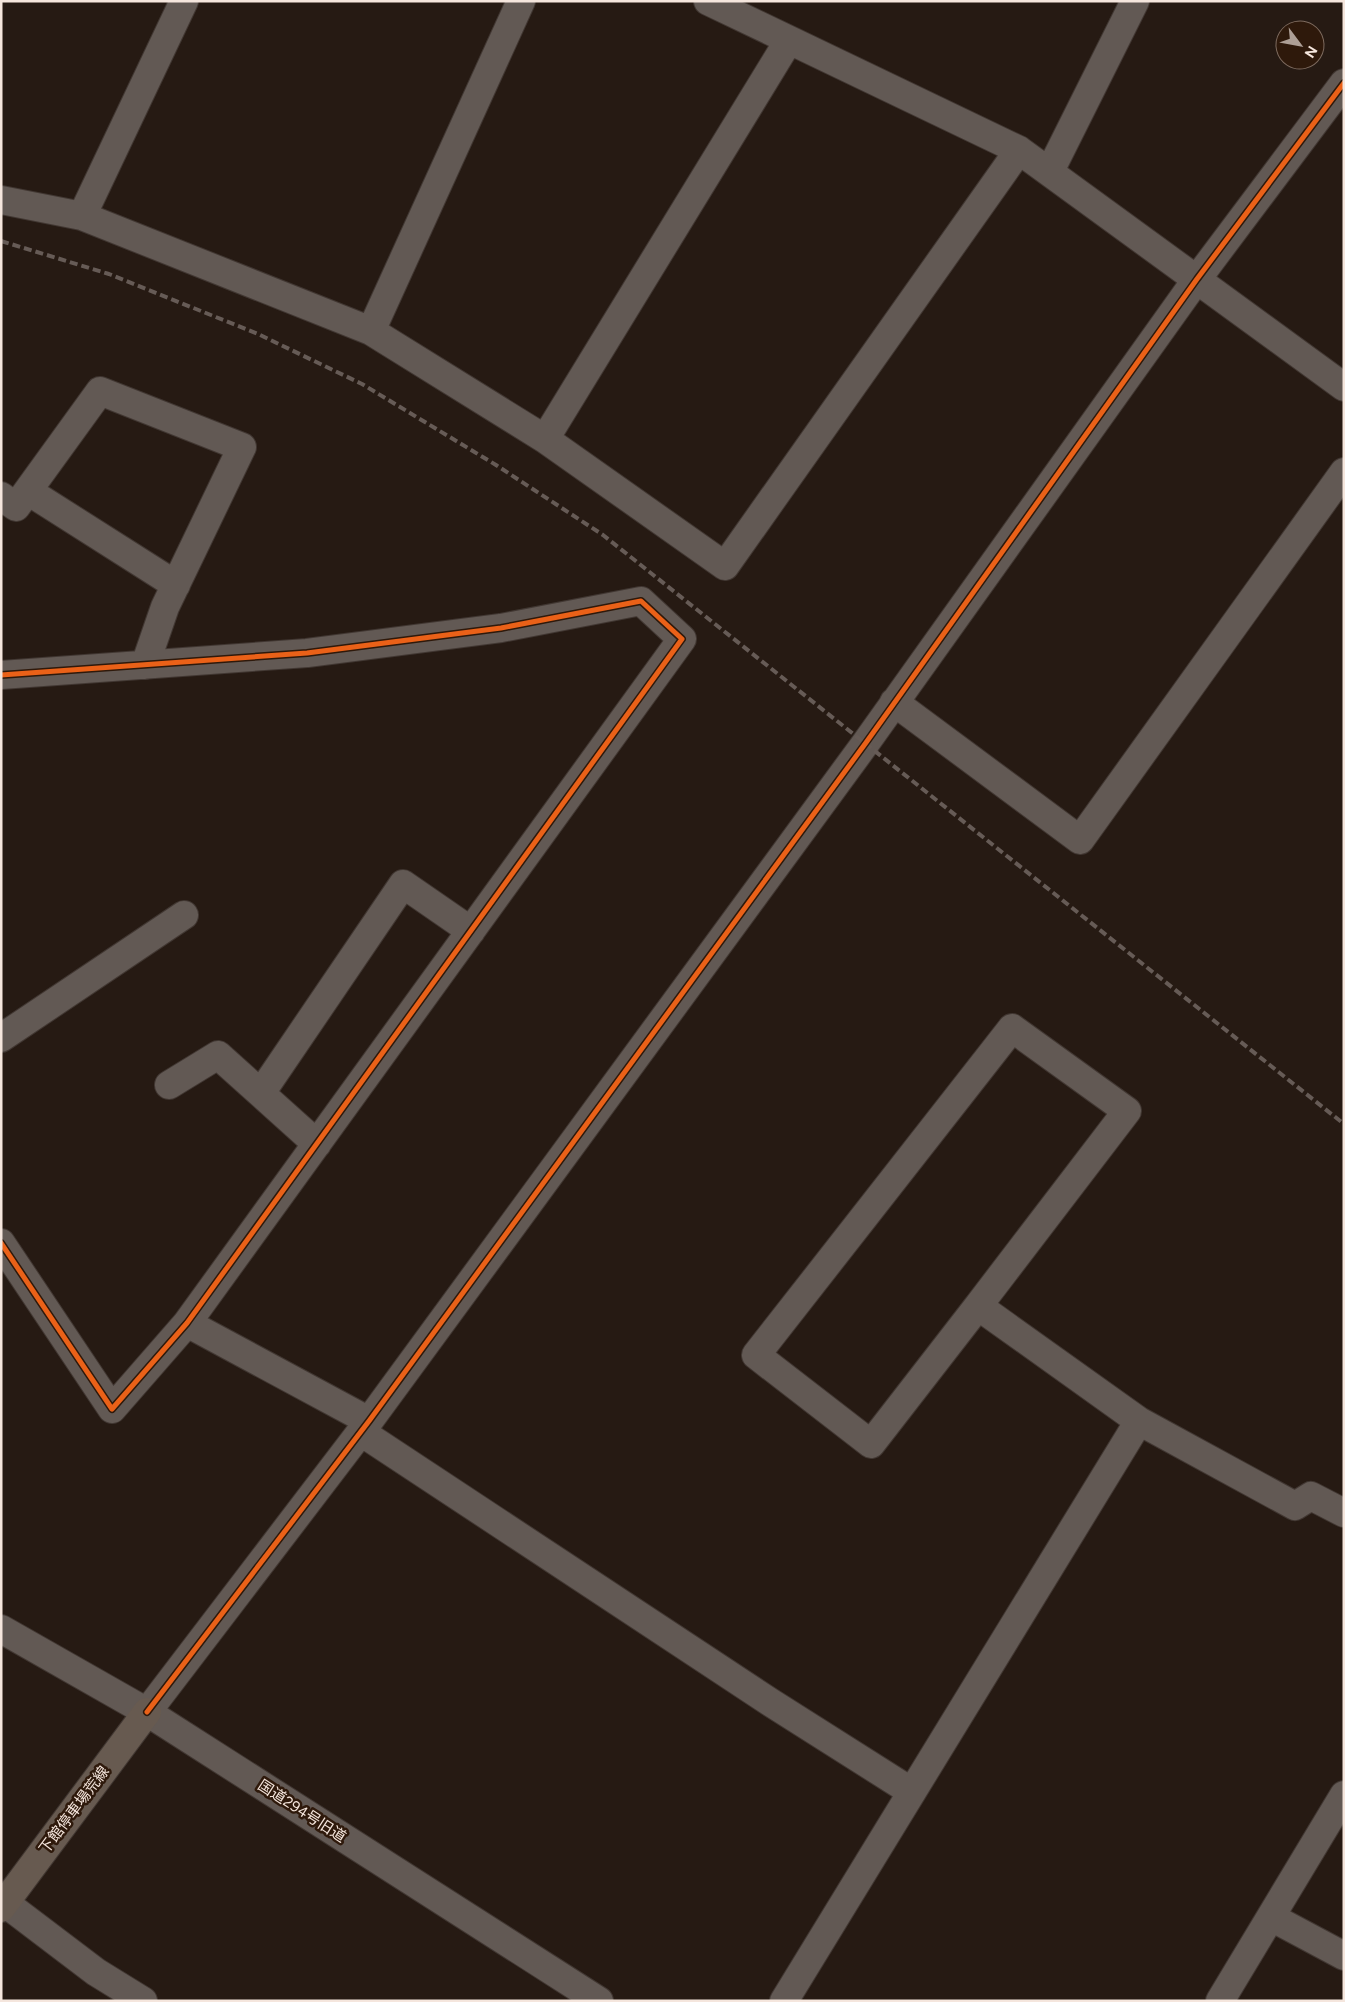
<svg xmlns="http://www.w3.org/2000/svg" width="1345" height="2002" viewBox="0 0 1345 2002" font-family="Figtree,'Noto Sans JP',sans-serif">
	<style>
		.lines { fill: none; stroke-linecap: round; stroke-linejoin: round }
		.minor-casing { stroke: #413732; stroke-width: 30 }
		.major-casing { stroke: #413732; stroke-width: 30 }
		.minor { stroke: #625954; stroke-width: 28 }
		.major { stroke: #675a50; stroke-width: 28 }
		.rail { stroke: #665b56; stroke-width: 4; stroke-dasharray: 8 4; stroke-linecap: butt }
		.cycleway-casing { stroke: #2e190b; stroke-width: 8 }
		.cycleway { stroke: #ea6118; stroke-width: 5 }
		.labels { text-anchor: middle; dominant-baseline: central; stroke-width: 5; stroke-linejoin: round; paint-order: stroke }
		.street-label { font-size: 15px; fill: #f5e6dd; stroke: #2e190b }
	</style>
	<rect width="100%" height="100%" fill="#261a13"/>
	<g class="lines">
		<defs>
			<path id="minor" d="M708 1 1019 150 1344 387
				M1050 171 1135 1
				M1 200 82 216 371 331 545 439 725 566 1019 150
				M82 216 184 1
				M371 331 521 1
				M545 439 789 40
				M28 491 176 585
				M1 496 16 507 100 391 242 447 165 607 145 665
				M1 675 307 653 501 628 641 601 682 639 187 1323 112 1409 1 1243
				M894 702 1080 840 1344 472
				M1 1038 184 915
				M169 1085 218 1055 317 1144
				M261 1093 403 884 471 931
				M978 1306 1127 1111 1012 1028 756 1355 871 1444 978 1306 1139 1421
				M187 1323 369 1421
				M361 1432 770 1702 912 1792
				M1 1629 147 1712 599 2001
				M147 1712 369 1421 865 744 1197 279 1344 83
				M5 1903 96 1972 143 2001
				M1271 1917 1344 1956
				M784 2001 1139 1421 1295 1506 1311 1496 1344 1513
				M1220 2001 1344 1795"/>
			<path id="major" d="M1 1908 147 1712"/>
		</defs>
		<use href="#minor" class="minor-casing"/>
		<use href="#major" class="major-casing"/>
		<use href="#minor" class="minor"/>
		<use href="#major" class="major"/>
		<path class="rail" d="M1 241 109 274 258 334 362 384 496 465 603 535 1344 1124"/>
		<defs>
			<path id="cycleway" d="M1 675 307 653 501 628 641 601 682 639 187 1323 112 1409 1 1243
				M147 1712 369 1421 865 744 1197 279 1344 83"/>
		</defs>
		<use href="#cycleway" class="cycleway-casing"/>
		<use href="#cycleway" class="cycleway"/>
	</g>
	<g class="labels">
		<g class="street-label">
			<text transform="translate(74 1810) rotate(-53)">下館停車場荒線</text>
			<text transform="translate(302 1811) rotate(33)">国道294号旧道</text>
		</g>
	</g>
	<rect width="1345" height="2002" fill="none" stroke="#f5e6dd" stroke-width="5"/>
	<g transform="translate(1300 45) rotate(122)"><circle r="24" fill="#2e190b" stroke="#7e6b5f"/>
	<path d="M0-4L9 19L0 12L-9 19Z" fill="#ad9f96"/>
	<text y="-8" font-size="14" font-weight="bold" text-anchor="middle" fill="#f5e6dd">N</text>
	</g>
</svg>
